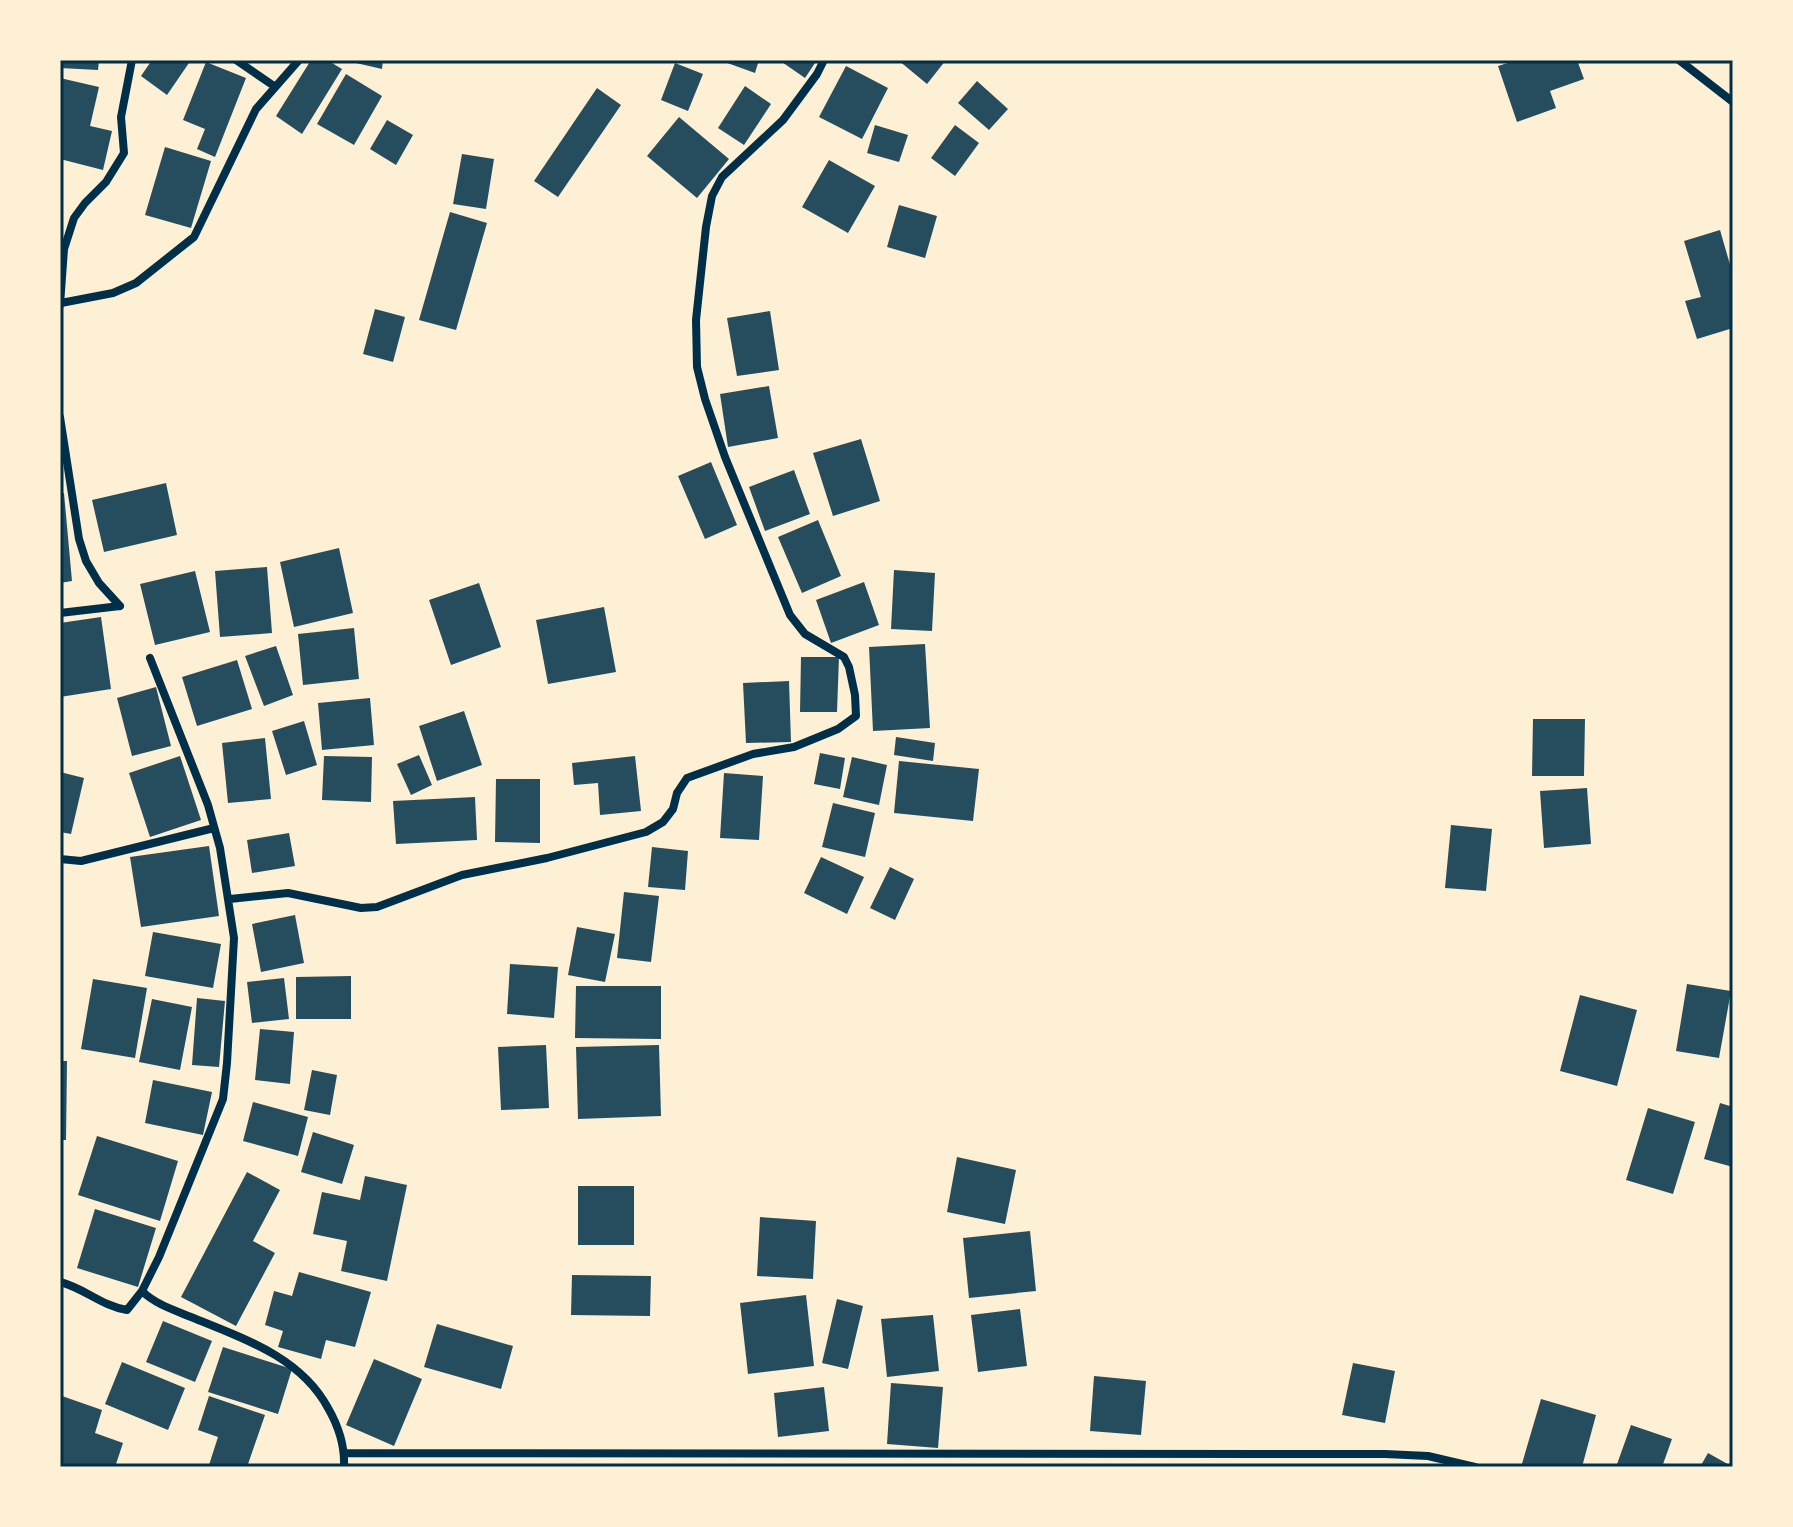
<svg xmlns="http://www.w3.org/2000/svg" width="1793" height="1527" viewBox="0 0 1793 1527" font-family="'Nunito Sans',sans-serif">
	<style>
		.building { fill: #264d5e }
		.lines { fill: none; stroke-linecap: round; stroke-linejoin: round }
		.minor { stroke: #003049; stroke-width: 8 }
		.neatline { fill: none; stroke: #003049; stroke-width: 3 }
	</style>
	<rect width="100%" height="100%" fill="#fdf0d5"/>
	<path class="building" d="M60 60H99L98 70 60 68Z
		M152 60H191L167 95 141 76Z
		M311 60H327L342 69 302 134 276 116Z
		M343 60H383L382 69Z
		M719 60H759L755 73Z
		M779 60H817L805 78Z
		M898 60H946L927 84Z
		M1517 60H1577L1584 79 1550 91 1556 108 1517 122 1498 66Z
		M206 62 246 78 215 157 197 149 205 129 183 120Z
		M675 63 703 74 688 111 661 100Z
		M846 66 888 88 862 139 819 117Z
		M346 74 382 96 354 145 317 124Z
		M60 78 99 87 90 126 112 131 103 170 60 159Z
		M977 81 1008 109 989 130 958 103Z
		M745 86 771 104 744 145 718 128Z
		M597 88 621 105 558 197 534 181Z
		M679 117 729 159 697 198 647 156Z
		M387 120 413 135 396 165 370 149Z
		M875 125 908 135 899 162 867 153Z
		M955 125 979 143 955 176 931 158Z
		M165 147 211 161 191 228 145 215Z
		M462 154 494 159 486 209 453 204Z
		M829 160 875 186 848 233 802 207Z
		M899 205 937 216 925 258 887 247Z
		M450 212 487 223 456 330 419 320Z
		M1720 230 1733 275V328L1697 339 1685 301 1701 297 1684 241Z
		M375 309 405 317 393 362 363 354Z
		M770 311 779 370 737 376 727 318Z
		M769 386 778 438 728 447 720 394Z
		M861 439 880 501 833 516 813 453Z
		M711 462 737 525 705 539 678 476Z
		M794 470 810 514 765 531 749 487Z
		M166 483 177 535 104 552 92 500Z
		M64 493 72 581 60 583V494Z
		M818 520 841 576 802 593 778 537Z
		M339 548 353 613 294 627 280 562Z
		M267 567 272 633 220 637 215 571Z
		M894 570 935 573 932 631 891 629Z
		M195 571 210 632 155 645 140 584Z
		M864 582 879 625 831 643 816 600Z
		M479 583 501 647 451 665 429 600Z
		M604 607 616 672 548 684 536 620Z
		M101 617 111 689 60 697V623Z
		M354 628 359 679 303 685 298 634Z
		M925 644 930 728 873 731 869 647Z
		M276 646 293 695 264 706 245 656Z
		M801 657H839L837 712H800Z
		M237 660 252 709 197 726 182 677Z
		M789 681 791 742 746 743 743 683Z
		M156 687 171 746 132 756 117 698Z
		M370 698 374 745 322 750 318 703Z
		M464 711 482 765 437 781 419 726Z
		M1533 719H1585L1584 776H1532Z
		M304 721 317 765 286 775 272 731Z
		M896 737 935 743 933 761 894 755Z
		M265 738 271 799 228 803 222 743Z
		M820 753 845 758 840 789 814 784Z
		M419 755 432 785 411 795 397 764Z
		M180 756 201 820 150 837 129 773Z
		M324 756 372 757 371 802 322 800Z
		M635 756 641 811 600 815 598 783 574 785 572 763Z
		M852 757 887 765 879 805 843 797Z
		M899 761 979 769 973 821 894 813Z
		M60 772 84 778 71 834 60 832Z
		M724 773 763 776 759 840 720 838Z
		M496 779H540V843L495 842Z
		M1587 788 1591 844 1544 848 1540 791Z
		M475 797 477 840 396 844 393 801Z
		M833 803 875 813 865 857 822 847Z
		M1451 825 1492 829 1486 891 1445 888Z
		M289 833 295 866 252 873 247 840Z
		M209 846 219 916 141 927 130 857Z
		M652 847 688 851 685 890 648 887Z
		M821 857 864 877 847 914 804 893Z
		M890 867 914 879 895 920 870 908Z
		M624 892 659 896 651 962 617 958Z
		M295 915 304 963 261 972 252 924Z
		M577 927 615 934 605 982 568 975Z
		M153 932 221 944 213 988 145 976Z
		M510 964 558 967 554 1018 507 1014Z
		M351 976V1019H296V977Z
		M284 978 289 1019 252 1023 247 982Z
		M93 979 147 988 135 1058 81 1049Z
		M1687 984 1731 991 1719 1058 1676 1051Z
		M576 986H661V1039L575 1038Z
		M1580 995 1637 1010 1617 1086 1560 1071Z
		M197 998 225 1001 219 1067 192 1065Z
		M152 999 192 1007 180 1070 139 1062Z
		M260 1029 294 1032 290 1084 255 1080Z
		M546 1045 549 1108 501 1110 498 1047Z
		M659 1045 661 1116 578 1119 576 1047Z
		M60 1061H67L66 1140H60Z
		M312 1070 337 1075 330 1115 304 1110Z
		M153 1080 212 1092 203 1135 145 1123Z
		M253 1102 308 1117 298 1156 243 1141Z
		M1720 1103 1733 1107V1167L1704 1159Z
		M1648 1108 1695 1122 1673 1194 1626 1180Z
		M313 1132 354 1145 342 1184 301 1172Z
		M97 1136 178 1161 160 1221 78 1195Z
		M957 1157 1016 1170 1005 1224 947 1212Z
		M247 1172 280 1190 253 1241 275 1253 236 1326 181 1297Z
		M365 1176 407 1185 387 1281 341 1271 347 1241 313 1234 322 1192 360 1200Z
		M578 1186H634V1245H578Z
		M95 1209 156 1228 138 1287 77 1268Z
		M760 1217 816 1221 813 1279 757 1276Z
		M1030 1231 1036 1291 969 1298 963 1238Z
		M299 1272 371 1292 355 1347 326 1340 321 1359 278 1347 283 1331 265 1325 274 1291 292 1296Z
		M572 1275 651 1276 650 1316 571 1315Z
		M806 1295 814 1366 748 1374 740 1303Z
		M837 1299 863 1306 848 1369 822 1363Z
		M1020 1309 1027 1366 978 1372 971 1315Z
		M933 1315 939 1371 887 1377 881 1319Z
		M163 1321 212 1341 195 1382 146 1362Z
		M437 1324 513 1346 501 1389 424 1367Z
		M223 1347 292 1369 278 1414 208 1392Z
		M374 1359 422 1379 394 1446 346 1425Z
		M122 1362 185 1388 168 1430 105 1404Z
		M1353 1363 1395 1371 1385 1423 1342 1415Z
		M1094 1376 1146 1381 1141 1435 1090 1431Z
		M891 1383 943 1387 938 1448 887 1444Z
		M824 1387 829 1431 778 1437 774 1393Z
		M62 1396 102 1410 95 1433 123 1443 115 1467 60 1465Z
		M209 1396 265 1415 247 1467 209 1465 218 1437 198 1430Z
		M1541 1399 1596 1415 1582 1467H1521Z
		M1631 1425 1672 1439 1662 1467H1616Z
		M1708 1453 1733 1467H1700Z"/>
	<g class="lines">
		<path class="minor" d="M236 60 274 86
			M1679 60 1733 102
			M61 303 113 293 136 283 194 237 256 109 299 60
			M60 305 64 249 74 218 85 203 106 182 124 153 121 117 132 60
			M60 417 79 539 86 561 99 583 120 606
			M60 613 120 606
			M150 658 208 805 220 848 234 938 227 1063 223 1099 159 1257 142 1291C155 1304 174 1310 191 1317 242 1338 300 1356 328 1408 339 1427 345 1445 344 1467
			M60 859 81 861 214 828
			M230 899 288 893 361 908 377 907 462 875 547 858 646 832 663 822 673 809 677 793 687 778 753 754 794 747 838 729 856 716 855 695 849 667 844 657 805 634 790 615 725 457 705 399 697 367 696 320 706 227 712 196 722 177 783 120 817 74 824 60
			M60 1282C84 1288 102 1306 127 1310L142 1291
			M345 1453 1385 1454 1428 1456 1475 1467"/>
	</g>
	<rect width="1793" height="1527" fill="none" stroke="#fdf0d5" stroke-width="124"/>
	<rect x="62" y="62" width="1669" height="1403" class="neatline"/>
</svg>
